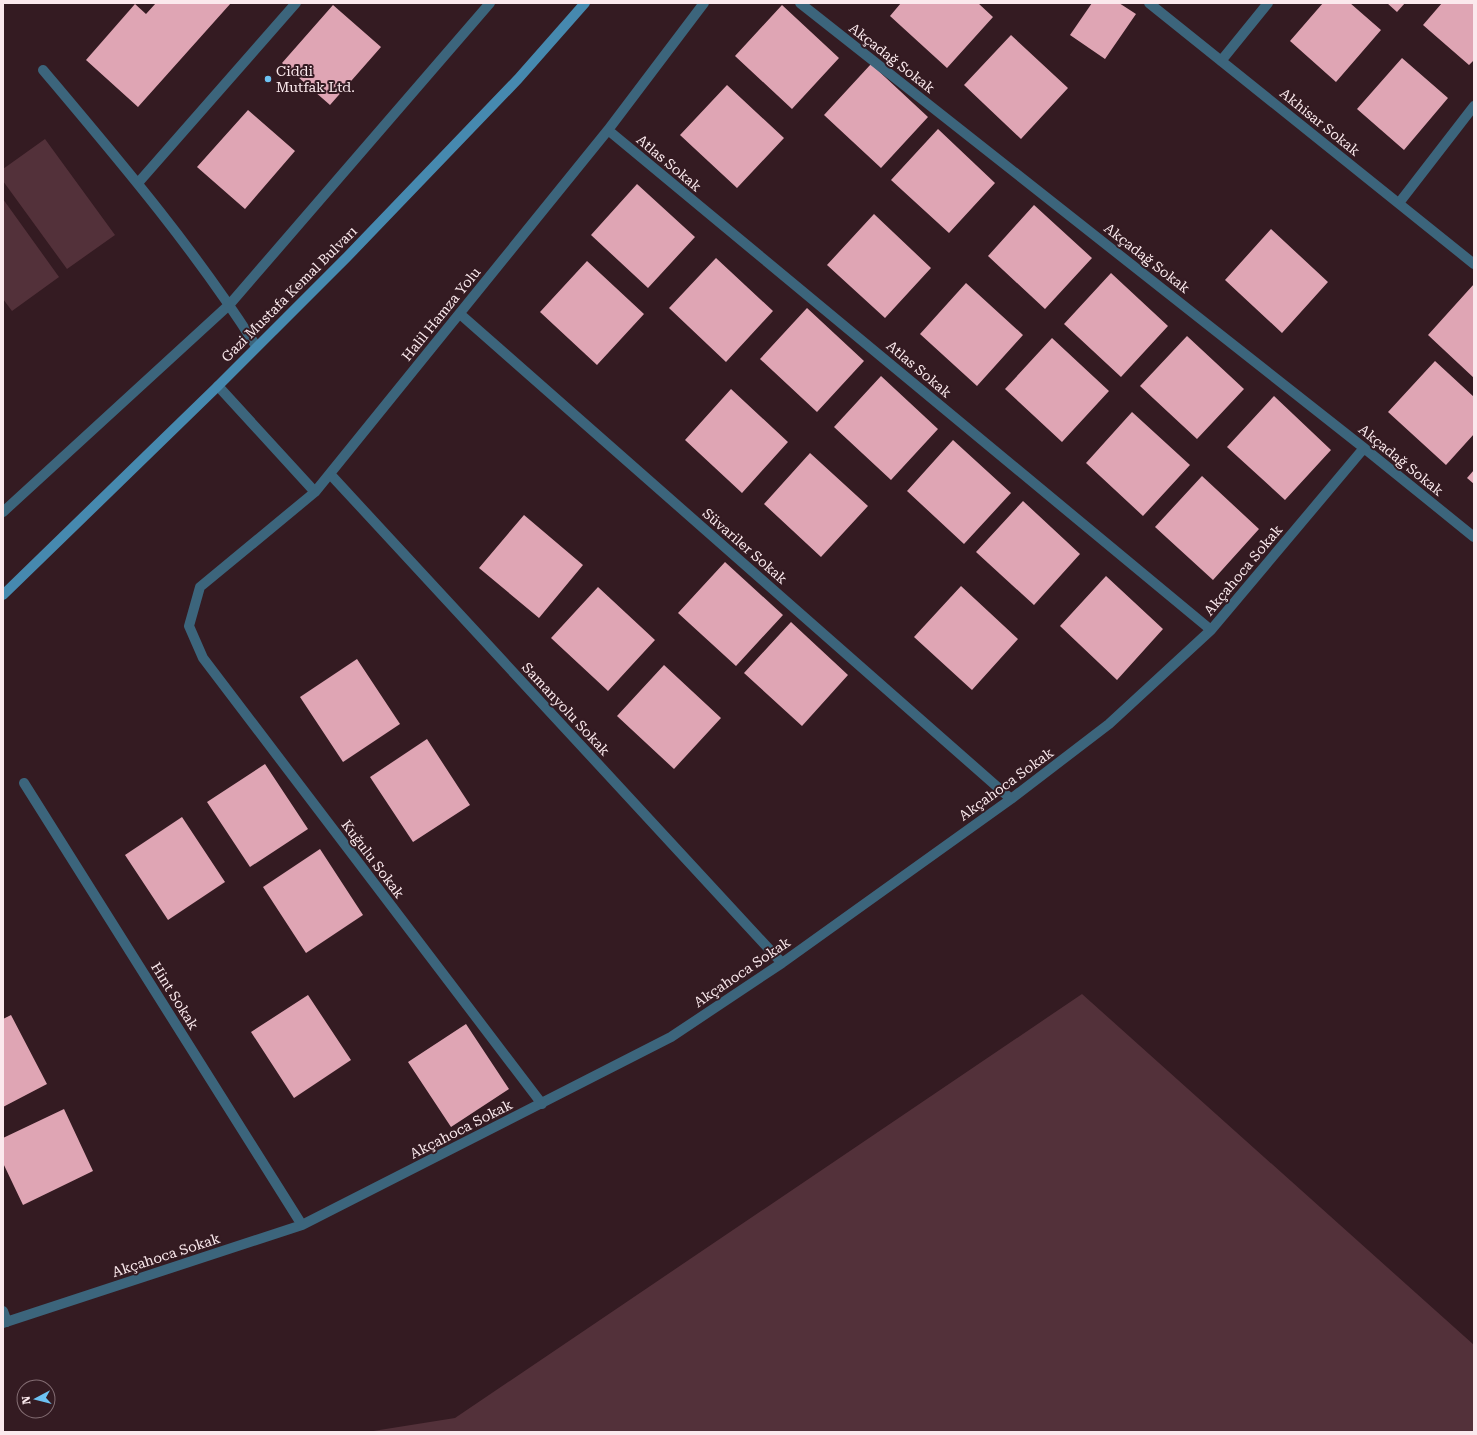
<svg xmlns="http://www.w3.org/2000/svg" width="1477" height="1435" viewBox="0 0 1477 1435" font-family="'Roboto Serif',serif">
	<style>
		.green { fill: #53313a }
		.building { fill: #dfa5b4 }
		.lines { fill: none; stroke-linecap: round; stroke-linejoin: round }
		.minor { stroke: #3c657c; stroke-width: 10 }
		.secondary { stroke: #4689af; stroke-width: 10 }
		.poi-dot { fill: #6dc2f3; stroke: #341b22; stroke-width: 1.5 }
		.labels { text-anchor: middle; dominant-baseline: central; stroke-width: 4; stroke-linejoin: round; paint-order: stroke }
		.street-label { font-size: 14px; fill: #fbe9ed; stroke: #341b22 }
		.poi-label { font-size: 14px; fill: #fbe9ed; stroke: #341b22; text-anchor: start }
	</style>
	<rect width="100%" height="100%" fill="#341b22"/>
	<path class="green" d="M45 139 115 235 67 269 3 181V169Z
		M3 199 59 277 12 311 3 299Z
		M1082 994 1474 1345V1432H367L455 1418Z"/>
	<path class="building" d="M156 3H231L138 107 86 60 135 4 146 14Z
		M901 3H978L993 17 947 68 890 16Z
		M1092 3H1119L1136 14 1105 59 1070 35Z
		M1323 3H1350L1381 30 1336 82 1290 41Z
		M1387 3H1405L1397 12Z
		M1442 3H1474V60L1469 65 1423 25Z
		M333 5 381 47 330 105 282 63Z
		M782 5 839 58 792 109 735 56Z
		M1011 35 1068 88 1021 139 964 85Z
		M1402 58 1448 98 1404 150 1357 109Z
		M871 64 928 117 881 168 824 115Z
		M727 85 784 138 737 188 680 135Z
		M248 110 295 151 245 209 197 167Z
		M938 129 995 183 949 233 891 180Z
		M637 184 695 237 648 288 591 235Z
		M1034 205 1092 258 1045 309 988 256Z
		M874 214 931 268 885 318 827 265Z
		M1271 229 1328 282 1282 333 1225 280Z
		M716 258 773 311 726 362 669 308Z
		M587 261 644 314 597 365 540 312Z
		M1111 273 1168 326 1121 377 1064 324Z
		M966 283 1023 335 977 386 920 334Z
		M1474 284V378L1428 335Z
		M807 308 864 361 817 412 760 359Z
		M1187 336 1244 389 1197 439 1140 386Z
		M1052 338 1109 391 1062 442 1005 389Z
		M1435 361 1474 397V434L1446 465 1388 412Z
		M881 376 938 429 891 480 834 427Z
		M731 389 788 442 742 493 685 440Z
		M1274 396 1331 450 1285 500 1227 447Z
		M1132 412 1190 465 1143 516 1086 463Z
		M953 440 1011 493 964 544 907 491Z
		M810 453 868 506 821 557 764 504Z
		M1474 470V484L1467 478Z
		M1202 476 1259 529 1213 580 1155 527Z
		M1023 501 1080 554 1034 605 976 552Z
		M524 515 583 565 539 618 479 568Z
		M725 562 783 615 736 666 678 613Z
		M1106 576 1163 629 1117 680 1060 626Z
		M961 586 1018 639 972 690 914 637Z
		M598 587 655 640 608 691 551 638Z
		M791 622 848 675 802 726 744 673Z
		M357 659 400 724 343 762 300 697Z
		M664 665 721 718 674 769 617 716Z
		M427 739 470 805 413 842 370 777Z
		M265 764 308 829 250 867 207 802Z
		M182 817 225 882 168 920 125 855Z
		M320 849 363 915 306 953 263 887Z
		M308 995 351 1060 294 1098 251 1032Z
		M11 1015 47 1084 3 1107V1019Z
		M466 1024 509 1089 451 1127 408 1062Z
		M64 1109 93 1171 23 1205 3 1163V1138Z"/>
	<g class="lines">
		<path class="minor" d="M800 3 1364 448 1474 537
			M1149 3 1474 264
			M1221 61 1268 3
			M43 70C118 159 194 248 256 346
			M608 130 1211 630
			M138 183 296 3
			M1399 203 1474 106
			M460 314 1011 799
			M218 386 315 492
			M330 474 782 963
			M3 512 230 304 490 3
			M24 783 302 1225
			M542 1104 203 658 189 626 200 587 315 492 608 130 704 3
			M3 1311 7 1322
			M3 1323 302 1225 671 1037 782 963 1011 799 1109 724 1211 630 1364 448"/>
		<path class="secondary" d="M3 595 218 386 347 257 518 79 585 3"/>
	</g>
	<circle class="poi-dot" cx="268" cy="79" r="4"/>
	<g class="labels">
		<g class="street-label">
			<text transform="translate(892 58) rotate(38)">Akçadağ Sokak</text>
			<text transform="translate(1320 122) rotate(39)">Akhisar Sokak</text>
			<text transform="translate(669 163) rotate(40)">Atlas Sokak</text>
			<text transform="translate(1147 258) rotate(38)">Akçadağ Sokak</text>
			<text transform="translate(289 294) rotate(-45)">Gazi Mustafa Kemal Bulvarı</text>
			<text transform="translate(441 314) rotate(-51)">Halil Hamza Yolu</text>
			<text transform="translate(919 369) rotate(40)">Atlas Sokak</text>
			<text transform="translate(1401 460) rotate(39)">Akçadağ Sokak</text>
			<text transform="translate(745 546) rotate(41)">Süvariler Sokak</text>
			<text transform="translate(1243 570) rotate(-50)">Akçahoca Sokak</text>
			<text transform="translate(566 709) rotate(47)">Samanyolu Sokak</text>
			<text transform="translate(1006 784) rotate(-36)">Akçahoca Sokak</text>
			<text transform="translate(373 859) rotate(53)">Kuğulu Sokak</text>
			<text transform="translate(742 972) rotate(-34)">Akçahoca Sokak</text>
			<text transform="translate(175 996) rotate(58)">Hint Sokak</text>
			<text transform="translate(461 1129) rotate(-27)">Akçahoca Sokak</text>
			<text transform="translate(166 1255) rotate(-18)">Akçahoca Sokak</text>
		</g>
		<g class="poi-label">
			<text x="276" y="71">Ciddi<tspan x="276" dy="16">Mutfak Ltd.</tspan></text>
		</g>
	</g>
	<rect width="1477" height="1435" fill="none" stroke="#fbe9ed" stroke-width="8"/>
	<g transform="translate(36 1399) rotate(263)"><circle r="19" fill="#341b22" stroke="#846d73"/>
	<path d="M0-3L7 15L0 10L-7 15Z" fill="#6dc2f3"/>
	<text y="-6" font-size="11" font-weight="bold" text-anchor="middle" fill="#fbe9ed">N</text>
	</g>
</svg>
